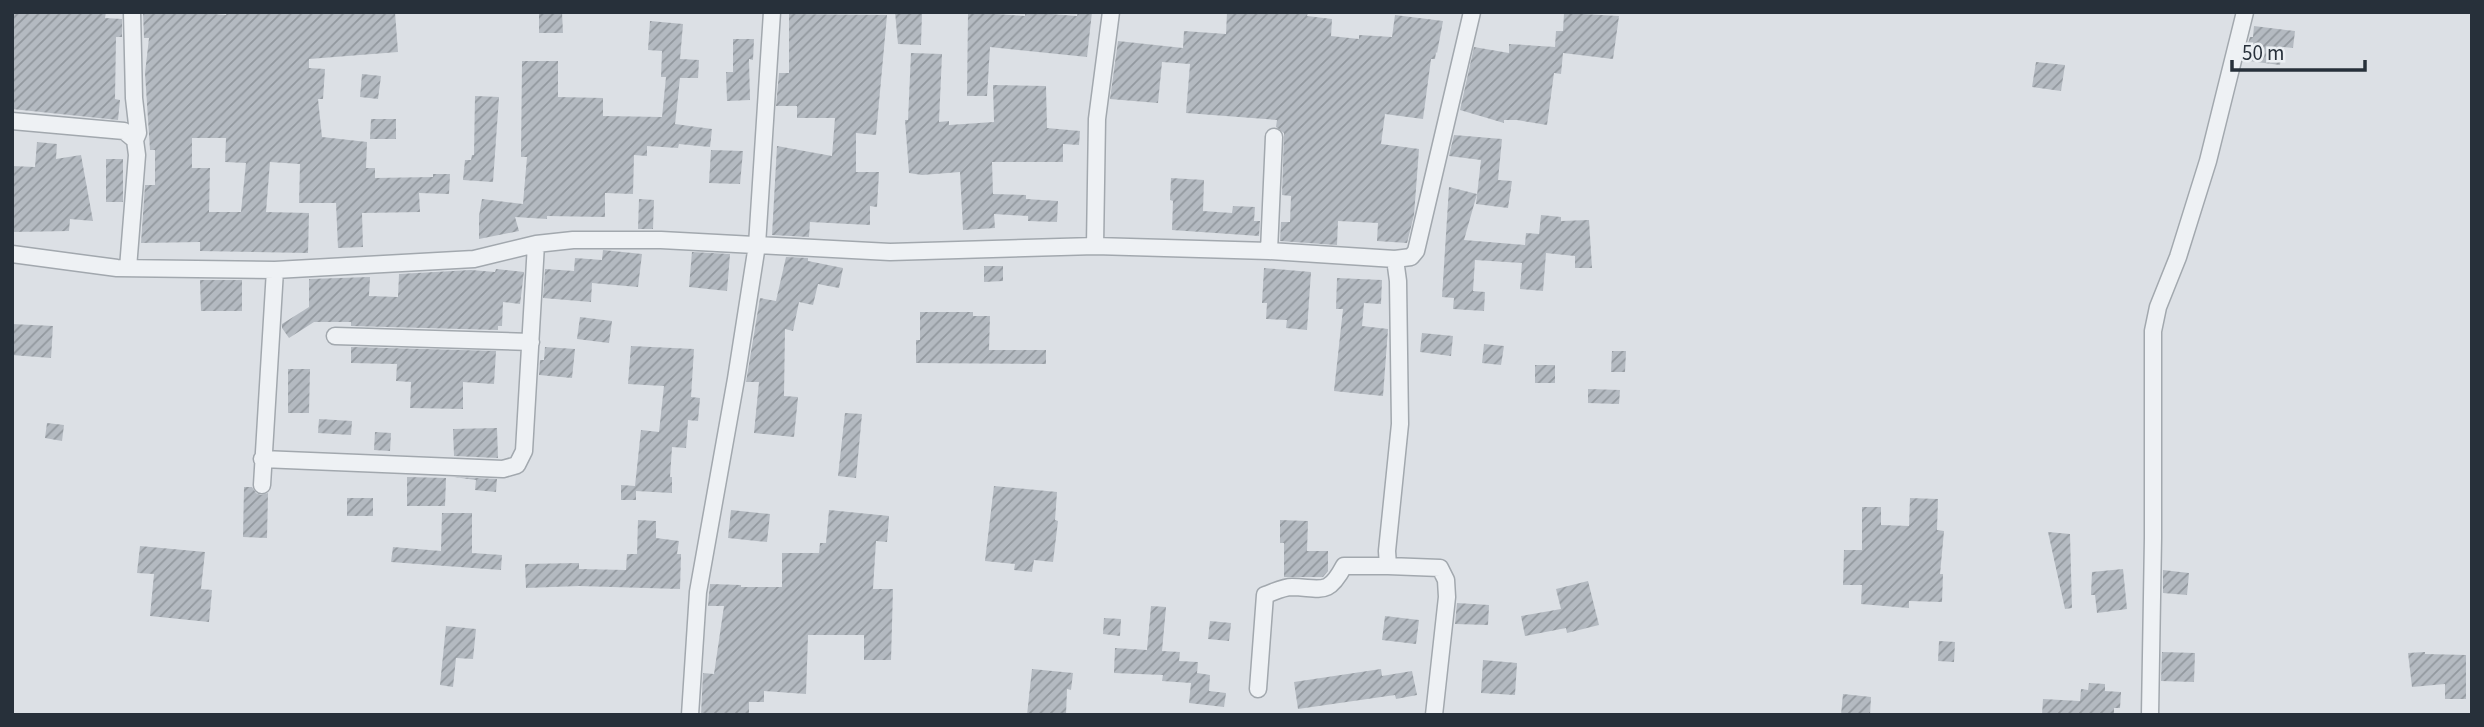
<svg xmlns="http://www.w3.org/2000/svg" width="2484" height="727" viewBox="0 0 2484 727" font-family="'Source Sans 3',sans-serif">
	<style>
		.building { fill: url(#building-hatch); fill-rule: evenodd }
		.lines { fill: none; stroke-linecap: round; stroke-linejoin: round }
		.street-casing { stroke: #a2a8ae; stroke-width: 19 }
		.street { stroke: #eef1f4; stroke-width: 16 }
	</style>
	<defs>
		<pattern id="building-hatch" width="6" height="6" patternUnits="userSpaceOnUse" patternTransform="scale(1.75)"><rect width="6" height="6" fill="#b4bac1"/><path d="M-1 1l2-2M0 6l6-6M5 7l2-2" fill="none" stroke="#92989e"/></pattern>
	</defs>
	<rect width="100%" height="100%" fill="#dce0e5"/>
	<path class="building" d="M12 12H106L105 18 122 19V37H116L115 99 120 100 118 120 12 109Z
		M143 12H192L226 15 227 12H395L398 52 309 59V68L325 69 323 99H318L322 137 367 142 366 168H375V178L433 177V174H450L449 194 419 193 420 212 362 213 363 247 338 248 336 203H299L300 164 270 162 266 212 309 213 308 253 200 251V242L141 243 145 185H155V150H150L145 73 149 38H144ZM192 138H226L225 162 246 163 241 212H209L210 168H192Z
		M539 12H562L563 33H539Z
		M895 12H922L921 45 898 44Z
		M968 12 1025 16V12L1077 16 1078 12H1092L1087 57 990 47 987 96H967Z
		M1227 12H1308L1307 16 1332 19 1331 36 1359 39V35L1392 37 1395 15 1443 21 1437 53 1436 52 1435 59H1431L1423 119 1385 114 1381 144 1419 149 1414 215 1407 243 1377 241 1378 223 1338 221 1337 245 1280 241 1281 222H1290L1291 196 1282 195 1284 133 1276 127 1277 120 1186 113 1190 64 1162 62 1158 103 1110 99 1118 41 1183 48 1184 31 1226 34Z
		M1564 13 1619 16 1613 59 1563 53 1561 74 1554 73 1547 125 1517 120H1504V123L1460 110 1474 47 1509 53V44L1555 47 1556 31H1563Z
		M789 14 887 15 876 135 856 133V172H879L877 207 870 206V225L810 222 809 237 772 235 777 146 832 156 835 118H797V106H776L779 73H789Z
		M650 21 683 24 680 59 699 60 698 78H680L675 124 712 129 710 147 679 144 678 148 647 146V156L634 155 633 194 605 193V217L547 216V219L515 217 519 231 479 239V216L482 199 523 204 527 157H521L522 61H558V97L603 98V116L662 117 666 77H661L662 51 648 50Z
		M2254 26 2295 31 2293 48 2283 47 2280 65 2249 61 2250 51 2246 50 2250 37H2253Z
		M733 39H754L753 60 749 59 750 100 727 101 726 72H733Z
		M911 53 942 54 939 122 949 121V125L994 122 993 85 1046 86 1047 128 1080 131 1079 145 1063 144V162H992L993 194 1026 195V199L1058 201 1057 222 1028 221V216L994 214 995 228 963 230 960 172 922 175 909 173 905 120H908Z
		M2036 62 2065 65 2061 91 2032 87Z
		M362 74 381 76 378 99 360 97Z
		M475 96 499 97 493 182 463 180 465 160H471L472 155H474Z
		M371 119H396V139H370Z
		M1454 135 1502 139 1498 180 1512 181 1508 208 1476 204 1481 160 1449 156Z
		M37 142 57 144 56 159 81 155 93 221 70 219 69 231 12 232V166L35 167Z
		M711 150 743 151 740 184 709 183Z
		M106 159H123V202H106Z
		M1171 178 1204 180 1203 211 1232 213 1233 206 1255 207 1254 221H1260L1259 236 1172 230 1173 201 1170 200Z
		M1449 187 1477 194 1464 240 1525 245 1526 233 1539 234 1541 215 1561 217V221L1589 220 1592 268H1575V256L1546 253 1543 291 1520 289 1522 263 1475 260 1473 291 1485 292 1484 311 1453 309 1454 298 1442 297Z
		M639 199 654 200 653 229H638Z
		M603 250 642 254 638 287 592 283 591 302 543 298 545 269 574 271 575 258 602 260Z
		M692 252 730 254 727 291 689 287Z
		M786 257 808 258V261L843 268 839 288 818 284 813 305 799 302 793 331 785 329 784 396 798 397 794 437 754 433 759 382H746L760 298 776 301Z
		M984 266H1003V281L984 282Z
		M1264 268 1311 272 1307 330 1286 328 1287 320 1266 319 1267 303H1262Z
		M496 269 524 272 520 304 503 302 502 326H498V330L351 326V322H314L289 338 282 328V324L309 307V279L370 277 369 296 398 297 399 274 471 270 495 272Z
		M1337 278 1382 280 1381 304 1364 303 1362 326 1388 329 1383 396 1334 391 1343 309H1336Z
		M200 280H242V311H201Z
		M920 312H973V316H990L989 350H1046V364L916 363V340H920Z
		M580 317 612 321 609 343 577 339Z
		M12 324 53 326 51 358 12 355Z
		M1422 333 1453 336 1451 356 1420 352Z
		M1484 344 1504 346 1501 365 1482 363Z
		M631 346 694 349 691 397 700 398 698 421 688 420 686 448 672 447 670 477H672V493L636 491V500H621V485L635 486 641 430 659 432 664 386 628 384Z
		M351 347 496 351 494 384 463 382V409L410 408 411 382 396 381 397 364 351 363Z
		M545 347 575 349 572 378 539 375 540 360H544Z
		M1612 351H1626L1625 372H1611Z
		M1535 365H1555V383H1535Z
		M288 369H310L309 413H288Z
		M1588 389 1620 390 1619 404 1588 403Z
		M845 413 862 414 856 478 838 476Z
		M319 419 352 421 351 435 318 433Z
		M47 423 64 425 62 441 45 438Z
		M497 428 498 458 454 456 453 429Z
		M375 432 391 433 390 451 374 450Z
		M407 477 446 478 445 506H407Z
		M454 477 497 479 496 492 475 490 476 480Z
		M994 486 1057 492 1055 520 1058 521 1053 562 1034 560 1032 572 1014 570 1015 564 985 561Z
		M244 487H252L256 493 261 495 268 493 267 538 243 537Z
		M347 498H373V516H347Z
		M1910 498 1938 499 1937 530 1944 531 1940 574H1943L1942 602 1909 601V608L1861 604 1862 585H1843L1844 550H1862V507H1881V525L1909 526Z
		M731 510 770 514 767 542 728 538Z
		M829 510 889 516 887 542 876 541 873 589H893L891 660H864V635H808L806 694 764 691V702H749V715H701L703 673 714 674 724 606H708L710 584 741 585V587H782V553H819L820 543H826Z
		M442 513H472V553L502 555 501 570 391 562 393 547 441 551Z
		M638 520 656 521V538L679 541 677 554H681L680 589 579 586 526 588 525 564 579 563V569L626 570 627 554H637Z
		M1280 520 1308 521 1307 551H1328V571L1323 577H1284V543H1280Z
		M2048 532 2070 534 2072 608 2065 609Z
		M140 546 205 552 201 589 212 590 209 622 150 616 154 574 137 573Z
		M2123 569 2127 609 2097 613 2095 595H2091L2092 572Z
		M2163 570 2189 573 2187 595 2163 593Z
		M1588 581 1599 625 1567 633 1566 628 1525 636 1521 616 1561 609 1556 589Z
		M1457 603 1489 605 1488 625 1455 624Z
		M1151 606 1166 607 1162 651 1180 652 1179 661 1198 662 1197 673 1210 675 1209 691 1226 693 1224 707 1189 703 1191 683 1162 681 1163 675 1114 673 1115 648 1147 650Z
		M1385 616 1419 620 1416 644 1382 640Z
		M1104 618 1121 619 1120 636 1103 634Z
		M1210 621 1231 623 1229 641 1208 639Z
		M446 626 476 629 473 659 456 658 453 687 440 685Z
		M1939 641 1955 642 1954 662 1938 661Z
		M2162 652 2195 653 2194 682 2161 681Z
		M2425 652V654L2466 655V699H2445V684L2412 687 2408 653Z
		M1483 660 1517 663 1515 695 1481 693Z
		M1032 669 1073 673 1071 690 1067 689 1066 715H1027Z
		M1381 669 1382 676 1412 671 1417 695 1396 699 1395 695 1298 709 1294 682Z
		M2089 683 2105 684V691L2121 692 2120 708H2114V715H2042L2043 699 2080 701 2081 689 2088 690Z
		M1843 694 1871 697 1870 715H1841Z"/>
	<g class="lines">
		<defs>
			<path id="street" d="M132 12 134 98 138 133 135 140
				M12 121 124 131 135 140 137 155 128 268
				M1095 246 1097 119 1111 12
				M1269 251 1274 137
				M12 254 117 268 275 270 474 259 536 244 573 240H661L890 252 1095 246 1269 251 1395 259 1411 257 1416 251 1472 12
				M1395 259 1398 281 1400 424 1387 551 1388 566 1440 568 1446 580 1447 597 1434 715
				M335 336 531 342
				M262 459 503 469 517 465 524 451 536 244
				M262 485 275 270
				M1258 689 1265 595C1274 592 1283 587 1292 587 1322 588 1328 596 1344 566H1388
				M690 715 698 592 736 379 757 245 772 12
				M2150 715 2153 538V331L2158 307 2178 257 2208 161 2245 12"/>
		</defs>
		<use href="#street" class="street-casing"/>
		<use href="#street" class="street"/>
	</g>
	<rect width="2484" height="727" fill="none" stroke="#27303a" stroke-width="28"/>
	<path d="M2232 60v10h133v-10" fill="none" stroke="#27303a" stroke-width="3.5"/>
	<text x="2242" y="60" font-size="21" fill="#27303a" stroke="#ebeff3" stroke-width="5" paint-order="stroke">50 m</text>
</svg>
